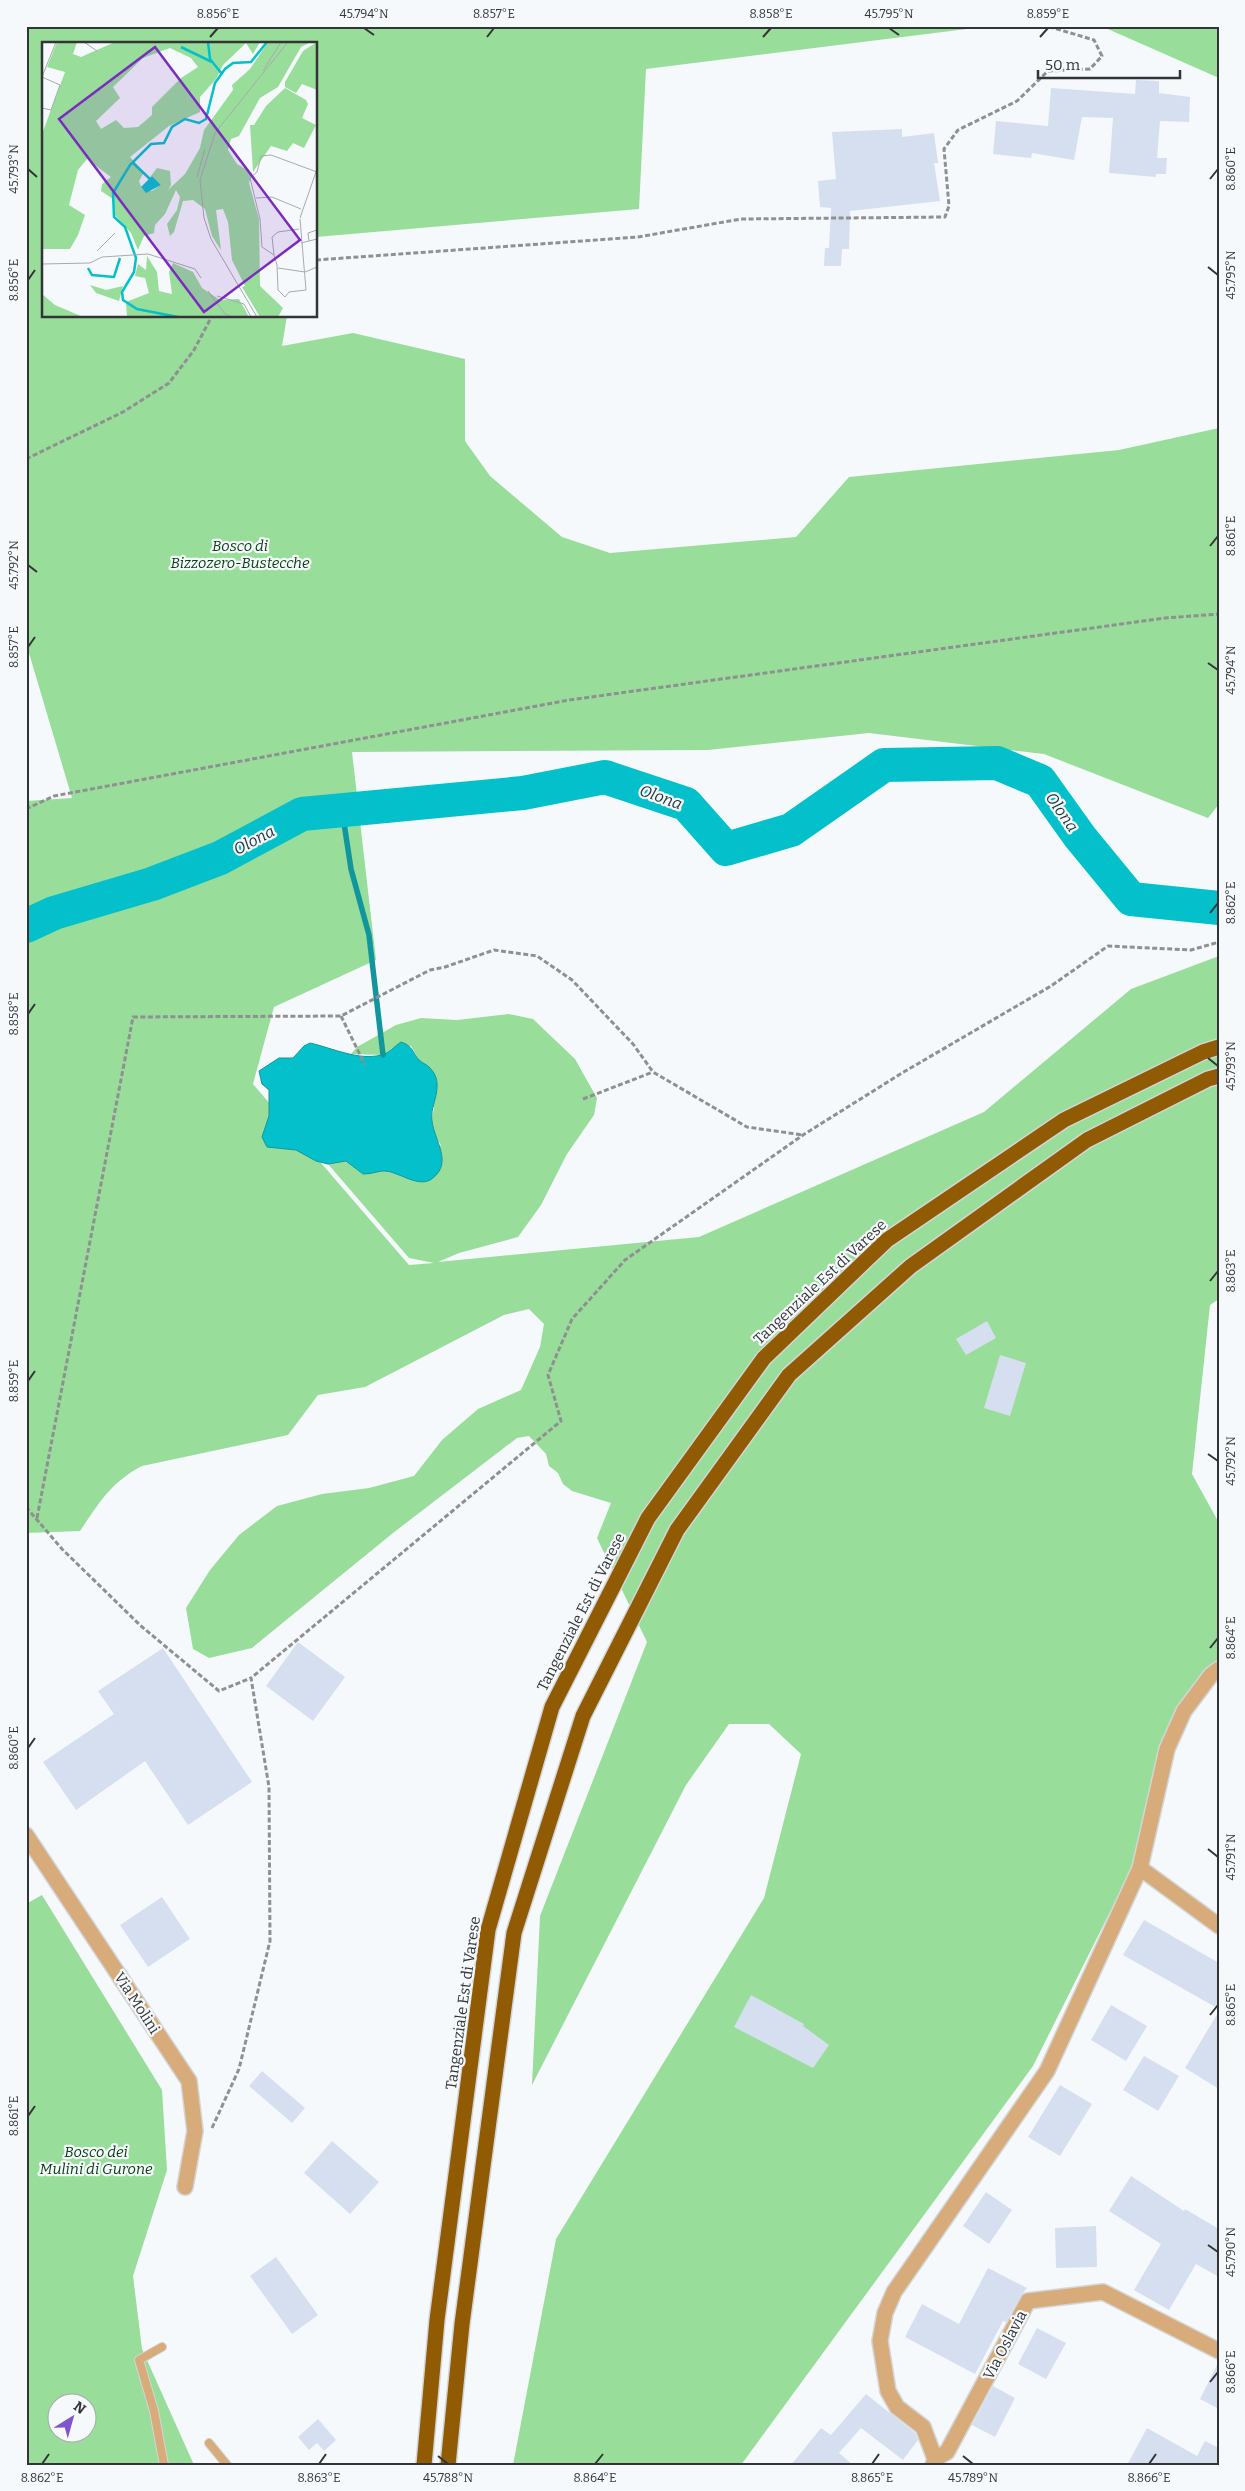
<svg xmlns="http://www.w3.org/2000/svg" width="1245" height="2491" viewBox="0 0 1245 2491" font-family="Bitter,serif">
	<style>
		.green { fill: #98dd9a; fill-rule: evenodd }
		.water { fill: #04c0cb; stroke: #12969e }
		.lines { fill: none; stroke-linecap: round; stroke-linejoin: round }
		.stream { stroke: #12969e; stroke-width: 5.5 }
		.river { stroke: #04c0cb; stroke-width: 34 }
		.building { fill: #d5dff0 }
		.lane-casing { stroke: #d3d6d8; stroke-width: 10 }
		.street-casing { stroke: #d3d6d8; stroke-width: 18 }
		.highway-casing { stroke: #d3d6d8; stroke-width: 18 }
		.path { stroke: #8e9092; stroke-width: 3; stroke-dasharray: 5 2.5; stroke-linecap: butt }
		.lane { stroke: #d7ac7a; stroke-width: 8 }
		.street { stroke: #d7ac7a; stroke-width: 15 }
		.highway { stroke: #905b03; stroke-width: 15 }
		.ticks { fill: none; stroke: #333435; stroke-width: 2 }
		.labels { text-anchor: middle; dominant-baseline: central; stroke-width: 4.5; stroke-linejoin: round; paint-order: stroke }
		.park-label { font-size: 15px; font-style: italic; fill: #063e10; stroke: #f6f9fc }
		.street-label { font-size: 15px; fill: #333435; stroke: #f6f9fc }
		.water-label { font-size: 16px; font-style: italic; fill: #1c3536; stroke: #f6f9fc }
		.inset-river { fill: none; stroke: #04c0cb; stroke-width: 2.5 }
		.inset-road { fill: none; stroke: #a8aaac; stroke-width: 1 }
		.view { fill: #7b2cbf; fill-opacity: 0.15; stroke: #7b2cbf; stroke-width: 2.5 }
		.inset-edge { fill: none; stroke: #333435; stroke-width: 2.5 }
		.neatline { fill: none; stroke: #333435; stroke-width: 2 }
		.ticks-label { font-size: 12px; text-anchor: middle; fill: #333435 }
	</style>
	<rect width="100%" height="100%" fill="#f6f9fc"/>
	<path class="green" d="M26 26H991L646 69 639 209 316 237V44H44V316H287L282 346 353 333 465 359V441L490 476 562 537 610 553 796 537 849 477 1119 450 1219 428V804L1208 818 1044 754 869 733 708 750 352 752 376 960 274 1007 253 1084 409 1265 434 1263 409 1258 328 1164 346 1161 363 1174 383 1171 401 1175 441 1145 435 1136 431 1119 434 1109 429 1067 420 1062 411 1046 394 1047 383 1055 351 1054 357 1047 396 1025 421 1018 457 1020 509 1014 533 1019 575 1059 597 1098 594 1115 567 1154 541 1205 518 1237 459 1253 438 1262 699 1237 984 1112 1131 989 1219 956V1299L1210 1305 1192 1474 1219 1523V1662L1208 1670 1161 1748 1130 1872 1033 2066 741 2465H513L556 2239 764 1898 801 1754 769 1724H729L686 1785 532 2085 540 1916 647 1642 597 1538 611 1503 572 1491 563 1484 558 1473 549 1466 546 1454 529 1436 517 1438 393 1533 252 1648 209 1658 193 1649 186 1608 210 1570 239 1535 277 1506 322 1494 369 1488 414 1476 442 1440 478 1409 521 1390 540 1347 544 1324 529 1309 504 1315 365 1387 318 1395 288 1435 142 1466C111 1482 99 1503 80 1531L26 1533V801L72 798 26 643Z
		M1101 26H1219V78Z
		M42 1895 162 2090 167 2170 133 2276 142 2349 194 2465H26V1904ZM58 2404H88V2434H58Z"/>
	<path class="water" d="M401 1042C413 1046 412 1052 419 1060 422 1063 426 1064 429 1067 447 1084 429 1105 432 1121 434 1140 453 1162 433 1178 419 1190 398 1170 382 1171 376 1172 370 1174 363 1174L346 1161 328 1164 316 1161 296 1150 267 1147 262 1137 269 1116V1090L262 1084 259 1071 279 1058H293L304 1046 310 1043C332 1048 359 1061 381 1055 388 1054 395 1046 401 1042Z"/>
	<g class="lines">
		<path class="stream" d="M342 810 351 869 369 935 383 1055"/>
		<path class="river" d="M26 926 54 913 152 884 220 858 302 814 523 793 605 777 686 804 726 849 791 830 884 765 997 763 1040 781 1080 837 1131 899 1219 908"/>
	</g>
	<path class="building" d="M1136 80 1159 81V93L1190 97 1189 122 1160 121 1157 158H1167L1166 174H1156V177L1109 173 1113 118 1082 117 1074 160 1032 153 1031 158 993 154 996 121 1048 126 1051 88 1135 94Z
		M902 129V137L934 133 938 163H934L940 201 850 211 849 249H842L841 266H824L825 248H829L831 208 820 207 818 181 836 179 832 132Z
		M987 1321 996 1338 966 1355 956 1339Z
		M1000 1355 1026 1363 1010 1416 984 1408Z
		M298 1642 345 1677 313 1721 266 1686Z
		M163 1648 252 1782 188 1825 145 1761 76 1810 43 1762 114 1714 98 1691Z
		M162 1897 190 1939 148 1967 120 1925Z
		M1144 1920 1219 1963V2009L1123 1955Z
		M751 1995 804 2024 803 2026 829 2045 813 2068 734 2027Z
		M1111 2005 1147 2026 1126 2061 1091 2040Z
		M1219 2011V2089L1185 2068Z
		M1144 2056 1179 2076 1158 2111 1123 2090Z
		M262 2071 305 2108 292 2123 249 2086Z
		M1060 2085 1092 2104 1060 2156 1028 2137Z
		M332 2141 379 2182 350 2214 304 2173Z
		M1131 2176 1184 2211 1185 2209 1219 2229V2277L1196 2264 1169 2310 1134 2290 1161 2244 1109 2211Z
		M986 2192 1012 2210 989 2244 963 2226Z
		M1096 2226 1097 2267 1056 2268 1055 2228Z
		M276 2257 318 2315 292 2334 250 2276Z
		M988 2268 1027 2288 1020 2297 1006 2322 1003 2321 975 2374 905 2337 922 2304 959 2324Z
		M1037 2328 1066 2343 1046 2379 1018 2364Z
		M1219 2361V2409L1200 2399Z
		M993 2386 1015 2398 995 2437 972 2425Z
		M866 2394 915 2433 918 2440 903 2460 861 2428 839 2453 853 2465H791L821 2428 831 2435Z
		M318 2419 336 2440 324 2451 317 2443 309 2450 298 2437Z
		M1147 2428 1197 2456 1205 2441 1219 2448V2465H1127Z"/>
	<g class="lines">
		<defs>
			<path id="lane" d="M162 2347 139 2360 154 2411 164 2465
				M209 2443 227 2465"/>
			<path id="street" d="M26 1835 189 2081 195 2131 185 2187
				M1140 1868 1219 1926
				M935 2459 947 2452 1028 2301 1103 2292 1219 2351
				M933 2465 935 2459 923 2427 897 2407 888 2391 880 2341 885 2313 894 2292 1047 2071 1140 1868 1167 1749 1184 1711 1211 1675 1219 1669"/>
			<path id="highway" d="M424 2465 437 2320 488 1930 552 1707 648 1518 764 1358 887 1240 1064 1120 1203 1052 1219 1047
				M448 2465 462 2324 514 1933 583 1716 677 1530 789 1375 911 1266 1087 1140 1208 1079 1219 1076"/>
		</defs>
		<use href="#lane" class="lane-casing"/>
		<use href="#street" class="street-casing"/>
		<use href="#highway" class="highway-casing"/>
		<path class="path" d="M316 260 638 237 741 219 945 217 949 206 944 149 958 130 1017 101 1048 71 1090 69 1102 56 1094 40 1047 26
			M26 459 123 412 169 383 194 350 212 316
			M26 809 54 796 569 700 1165 618 1219 614
			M341 1016 365 1065
			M583 1099 653 1072
			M26 1507 62 1549 141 1626 219 1691 251 1678
			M37 1518 133 1017 341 1016 430 970 445 967 494 950 537 956 572 980 633 1044 653 1072 747 1127 803 1135
			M212 2128 239 2069 270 1941 269 1787 251 1678 561 1421 548 1375 572 1319 625 1260 803 1135 902 1073 1051 986 1108 946 1191 950 1219 942"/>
		<use href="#lane" class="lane"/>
		<use href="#street" class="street"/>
		<use href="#highway" class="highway"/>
	</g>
	<path class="ticks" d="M364 28 374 35M889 28 899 35M210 37 218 28M487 37 494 28M763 37 771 28M1040 37 1048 28M28 169 37 177M1210 179 1218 169M1208 267 1218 275M28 280 35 270M1210 546 1218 536M28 565 37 572M28 647 35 637M1208 663 1218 670M1210 913 1218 903M28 1014 35 1004M1208 1058 1218 1066M1210 1281 1218 1271M28 1381 35 1371M1208 1454 1218 1461M1210 1648 1218 1638M28 1748 35 1738M1208 1849 1218 1857M1210 2015 1218 2005M28 2116 35 2106M1208 2245 1218 2252M1210 2382 1218 2372M438 2456 448 2464M963 2456 973 2464M42 2464 49 2454M319 2464 326 2454M595 2464 603 2454M872 2464 879 2454M1149 2464 1156 2454"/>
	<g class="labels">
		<g class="park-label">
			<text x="240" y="546">Bosco di<tspan x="240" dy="17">Bizzozero-Bustecche</tspan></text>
			<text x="96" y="2152">Bosco dei<tspan x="96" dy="17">Mulini di Gurone</tspan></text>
		</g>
		<g class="street-label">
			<text transform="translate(820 1282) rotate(-43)">Tangenziale Est di Varese</text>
			<text transform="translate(581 1612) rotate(-63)">Tangenziale Est di Varese</text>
			<text transform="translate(137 2003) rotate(57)">Via Molini</text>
			<text transform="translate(463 2003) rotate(-82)">Tangenziale Est di Varese</text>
			<text transform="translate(1005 2345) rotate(-62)">Via Oslavia</text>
		</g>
		<g class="water-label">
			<text transform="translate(661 797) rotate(20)">Olona</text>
			<text transform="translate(1062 812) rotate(55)">Olona</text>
			<text transform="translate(254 840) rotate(-28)">Olona</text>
		</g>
	</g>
	<g transform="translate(42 42)">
		<rect width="275" height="275" fill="#f6f9fc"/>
		<path d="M15 0H35L31 12 39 15 73 0H218L211 12 204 1 181 23 174 37 158 55V70L127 84 88 115 102 130 97 139 100 147 110 149 119 143 110 134 105 139 115 126 128 129 129 143 126 148 143 132 158 106 162 88 191 48 190 43 208 27 226 0H269L259 5 236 45 218 56 197 94 189 97 186 108 195 122 210 131 207 141 217 177 218 244 241 266 236 275H218L200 245 203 244 190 218 186 180 181 167 174 168 179 208 170 194 163 167 151 158 141 159 132 190 128 194 125 182 135 168 138 155 134 148 123 172 113 183 112 191 102 194 96 208 89 191 72 172 71 157 59 149 60 142 69 135 45 117 36 128 27 163 43 173 36 193 28 207H0V92L23 30 5 25ZM128 6 149 16 156 25 139 36 110 65V73L96 85 82 86 74 78 59 87 54 79 78 56 71 45 101 16ZM275 0V48L260 42 254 51 243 45V40L261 9ZM243 46 264 58 266 62 260 76 274 83 262 106 251 101 245 109 229 104 211 130 208 83H212L224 64ZM105 214 115 230 117 249 130 252 127 230 131 221 151 230 160 246 178 258 197 257 207 275H85L84 260 107 251 103 236 93 234 96 222 104 228ZM48 243 64 248 81 244 77 259 54 251ZM0 252 13 263 41 275H0Z" fill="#98dd9a" fill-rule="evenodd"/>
		<path d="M110 134 119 143 104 151 99 145Z" fill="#04c0cb"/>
		<path class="inset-river" d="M166 0 168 17 180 32M139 5 170 20M90 120 108 137M46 226 50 233 72 235 78 216M136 275 95 267 81 258 80 250 92 230 94 216 83 185 72 175 71 151 88 123 109 102 122 101 130 85 143 77 157 81 164 77 173 41 183 27 191 21 209 20 225 0"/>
		<path class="inset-road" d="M42 0 55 9M221 29 239 0M0 35 18 43 9 68 0 66M0 35 14 0M155 135 163 107M214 156 230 155 259 167M258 176 275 127M258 177 264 248M267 199 266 191 275 188M259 201 275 197M55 209 73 191M232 213 230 195 236 190 257 187M0 222 48 221 60 215 106 212 153 227 159 236M236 226 263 230 275 225M264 248 247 250 243 255 236 248 235 223 232 213 220 205 218 177 208 136 215 130 219 114 229 113 275 130M166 249 183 272 191 275M175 254 202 262 209 275M215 275 169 197 162 176 158 138 173 91 246 0"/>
		<path class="view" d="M113 5 258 198 162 270 17 77Z"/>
		<rect width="275" height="275" class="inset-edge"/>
	</g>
	<rect width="1245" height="2491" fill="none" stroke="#f6f9fc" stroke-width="55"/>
	<g transform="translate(72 2418) rotate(37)"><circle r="24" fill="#f6f9fc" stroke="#a8aaac"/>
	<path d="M0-4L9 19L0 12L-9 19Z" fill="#7e56cf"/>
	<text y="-8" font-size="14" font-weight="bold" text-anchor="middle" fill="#333435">N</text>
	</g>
	<path d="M1038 70v8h142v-8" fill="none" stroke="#333435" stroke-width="2.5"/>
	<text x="1045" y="70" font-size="15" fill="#333435" stroke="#f6f9fc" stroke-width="4" paint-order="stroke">50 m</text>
	<rect x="28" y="28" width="1190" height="2436" class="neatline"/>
	<g class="ticks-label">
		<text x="218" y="18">8.856°E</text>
		<text x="364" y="18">45.794°N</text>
		<text x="494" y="18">8.857°E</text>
		<text x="771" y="18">8.858°E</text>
		<text x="889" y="18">45.795°N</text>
		<text x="1048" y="18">8.859°E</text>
		<text transform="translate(14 169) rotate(-90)" y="4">45.793°N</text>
		<text transform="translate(1231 169) rotate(-90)" y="4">8.860°E</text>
		<text transform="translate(1231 275) rotate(-90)" y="4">45.795°N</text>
		<text transform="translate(14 280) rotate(-90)" y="4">8.856°E</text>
		<text transform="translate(1231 536) rotate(-90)" y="4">8.861°E</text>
		<text transform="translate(14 565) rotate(-90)" y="4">45.792°N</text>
		<text transform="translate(14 647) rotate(-90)" y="4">8.857°E</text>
		<text transform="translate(1231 670) rotate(-90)" y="4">45.794°N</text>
		<text transform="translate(1231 903) rotate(-90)" y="4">8.862°E</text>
		<text transform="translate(14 1014) rotate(-90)" y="4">8.858°E</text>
		<text transform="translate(1231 1066) rotate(-90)" y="4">45.793°N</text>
		<text transform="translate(1231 1271) rotate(-90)" y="4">8.863°E</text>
		<text transform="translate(14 1381) rotate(-90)" y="4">8.859°E</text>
		<text transform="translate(1231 1461) rotate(-90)" y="4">45.792°N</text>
		<text transform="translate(1231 1638) rotate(-90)" y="4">8.864°E</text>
		<text transform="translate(14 1748) rotate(-90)" y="4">8.860°E</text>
		<text transform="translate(1231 1857) rotate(-90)" y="4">45.791°N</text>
		<text transform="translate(1231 2005) rotate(-90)" y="4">8.865°E</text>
		<text transform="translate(14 2116) rotate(-90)" y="4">8.861°E</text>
		<text transform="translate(1231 2252) rotate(-90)" y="4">45.790°N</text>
		<text transform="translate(1231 2372) rotate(-90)" y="4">8.866°E</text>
		<text x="42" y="2482">8.862°E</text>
		<text x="319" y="2482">8.863°E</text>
		<text x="448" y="2482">45.788°N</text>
		<text x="595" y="2482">8.864°E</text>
		<text x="872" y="2482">8.865°E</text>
		<text x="973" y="2482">45.789°N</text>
		<text x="1149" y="2482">8.866°E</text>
	</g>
</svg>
